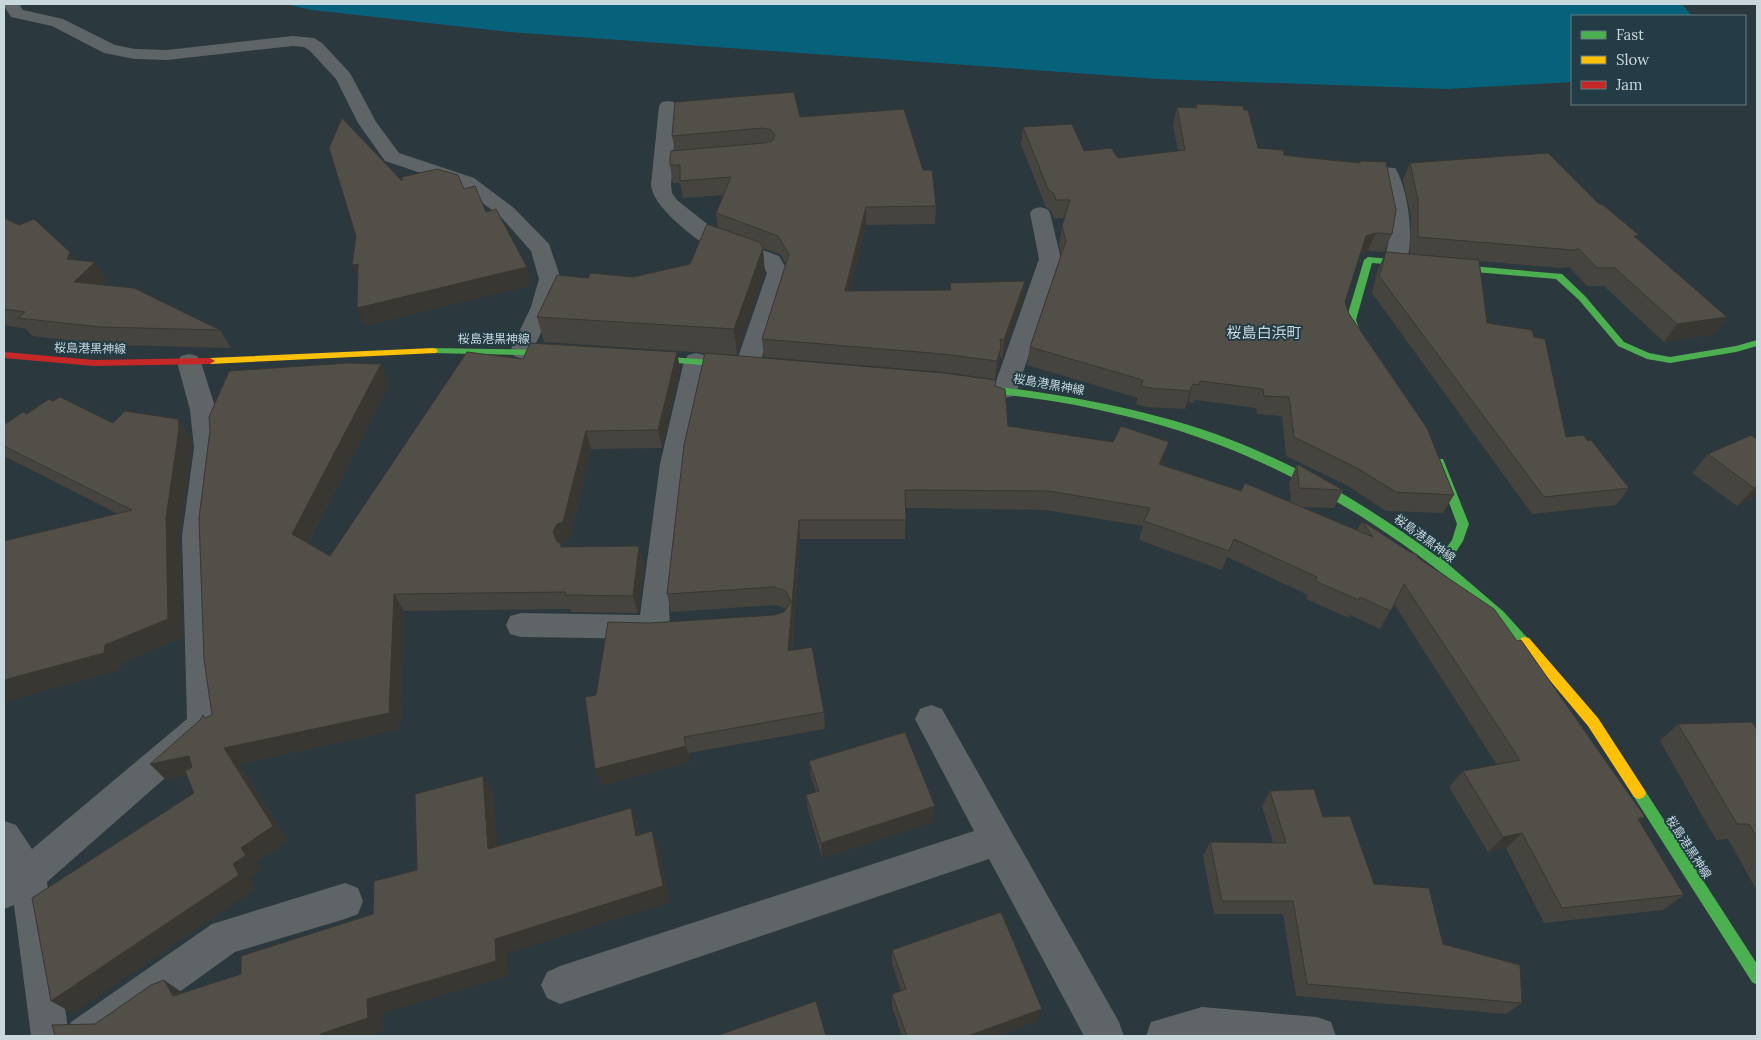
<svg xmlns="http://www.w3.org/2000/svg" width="1761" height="1040" viewBox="0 0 1761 1040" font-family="Lora,'Noto Sans JP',serif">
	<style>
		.green { fill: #06627a }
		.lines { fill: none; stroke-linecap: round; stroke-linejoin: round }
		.street { fill: #5f6467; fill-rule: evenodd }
		.fast { fill: #4caf50; fill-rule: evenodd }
		.slow { fill: #ffc107; fill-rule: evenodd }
		.jam { fill: #c62828; fill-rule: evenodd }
		.wall { fill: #46443e }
		.shaded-wall { fill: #393732 }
		.building { fill: #514f48; stroke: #393732 }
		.labels { text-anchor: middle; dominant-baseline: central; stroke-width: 4; stroke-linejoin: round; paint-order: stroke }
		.street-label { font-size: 12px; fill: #c9d8dd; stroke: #233c45 }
		.quarter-label { font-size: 15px; fill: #c9d8dd; stroke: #233c45 }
	</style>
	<rect width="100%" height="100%" fill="#2b383d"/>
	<path class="green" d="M285 4H1682L1692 16H1572V82L1448 89 1158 79 509 32 312 10Z"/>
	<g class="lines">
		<path class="street" d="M6 4H22L20 6 23 10 63 19 115 45 135 49 167 50 293 36 314 38 322 43 350 73 376 122 399 153 474 178 514 208 549 244 561 279 553 307 530 356 522 359 514 356 510 351 531 307 539 279 531 251 500 216 460 186 385 161 358 123 336 79 310 51 304 47 293 46 167 60 135 59 104 53 52 26 11 17 4 6Z
			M668 101 674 102 677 106 671 185 672 193 677 200 721 235 779 256 789 273 759 366 756 372 747 374 738 372 735 366 767 273 763 265C747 260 718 252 704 244 687 232 653 206 651 185L659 106 662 102Z
			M1352 165 1395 168C1408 187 1417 247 1403 268L1395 270 1387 268 1384 263C1386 253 1389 242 1390 232 1391 226 1383 184 1381 178L1345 175 1342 171 1345 167Z
			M1040 207 1047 209 1050 213 1061 259 1017 390 1014 396 1005 398 996 396 993 390 1039 259 1030 213 1033 209Z
			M696 353 704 355 708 361 686 464 669 607 670 627 666 636 655 639 521 637 510 634 506 625 510 616 521 613 640 615 660 464 684 361 688 355Z
			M189 354 197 356 201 362 216 410 220 448 210 536 219 725 214 735 47 882 68 1029 71 1022 212 924 345 883 358 888 363 901 358 914 345 919 235 952 118 1036H31L14 905 4 909V821L16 825 32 849 187 719 182 536 194 448 190 410 177 362 181 356Z
			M931 705 942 709 1119 1022 1124 1036H1084L989 859 560 1004 547 998 541 985 547 972 560 966 974 831 915 719 920 709Z
			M1202 1007 1317 1017 1331 1022 1336 1036H1146L1151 1022Z"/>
		<path class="fast" d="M1368 257 1562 274 1585 296 1624 342 1649 353 1670 357 1736 346 1757 340V346L1736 352 1670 363 1647 359 1618 346 1579 300 1556 279 1372 263 1356 320 1360 331 1373 350 1368 353 1365 352 1350 331 1346 320 1364 260Z
			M433 348 564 350 569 353 564 356 430 353 428 351 430 349Z
			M642 355 739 362 744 365 739 368 639 360 637 358Z
			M968 383C1061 394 1156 409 1244 445 1314 474 1379 513 1439 558L1452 540 1457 524 1434 462 1435 459H1443L1469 524 1463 541 1448 564 1504 612 1531 642 1529 646 1525 647 1521 646C1485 606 1444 573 1401 543 1315 483 1223 438 1121 415 1089 407 1057 401 1024 397 1005 394 983 394 964 388L963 386 964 384Z
			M1639 787 1644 789 1757 964V985L1752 982 1634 797 1632 793 1634 789Z"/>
		<path class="slow" d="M433 348 436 349 438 351 436 353 210 364 205 361 210 358Z
			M1525 637 1529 638 1598 718 1644 789 1646 793 1644 797 1639 799 1634 797 1588 726 1521 646 1519 642 1521 638Z"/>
		<path class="jam" d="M4 352 94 360 210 358 215 361 210 364 94 366 4 358Z"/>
	</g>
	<path class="wall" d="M1196 104 1244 110 1258 148 1284 155 1359 163 1360 161 1392 234 1384 252 1368 251 1360 254 1345 302 1349 314 1454 495 1443 513 1386 511 1348 486 1286 456 1282 416 1257 414 1256 408 1195 400 1194 403 1188 402 1185 409 1146 407 1136 404 1138 398 1027 365 1030 347 1061 254 1059 245 1062 226 1065 218H1053L1052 212 1046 207 1021 145 1023 127 1084 151 1118 158 1178 151 1173 125 1177 107 1195 108Z
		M800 117 923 170 936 206 935 224 866 225 850 291 950 290V283L1025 281 1023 299 1002 358 1000 357 999 366 995 379 942 372 764 357 762 339 786 264 780 254 762 248 765 273 737 355 544 342 537 317 588 278 633 277 690 264 718 228 716 213 724 195 683 198 680 183H673L670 165 675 151 672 136Z
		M1410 163 1599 204 1637 239 1727 317 1714 334 1664 342 1604 286H1587L1569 267 1562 268 1479 261 1487 323 1534 337 1566 437 1629 488 1616 505 1532 514 1372 293 1378 269 1386 252 1410 254 1411 217 1403 180Z
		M4 218 76 260 107 280 102 285 220 330 231 348 113 345 32 336 26 329 4 325Z
		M677 352 680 370 662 448 591 449 569 540 563 542 562 545 563 547 639 546 644 564 638 613 571 612 570 609 404 611 400 729 239 764 288 841 256 862 262 869 249 878 255 889 73 1013 51 1001 194 793 187 775 166 780 206 718 212 715 390 383 308 543 330 556 523 359Z
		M995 386 1008 426 1163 461 1162 465 1241 491 1291 502 1289 483 1297 464 1343 490 1334 508 1302 507 1357 530 1362 521 1417 557 1645 817 1640 822 1684 895 1663 910 1544 923 1506 848 1488 852 1449 787 1463 771 1497 765 1394 604 1380 629 1350 615 1349 618 1306 599 1308 595 1227 557 1222 570 1139 540 1143 526 1045 510 906 508 905 539H800L792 650 824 712 825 729 688 753 690 762 602 785 595 769 596 695 650 623 774 615 784 612 786 609 776 605 671 612 667 594Z
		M53 401 113 423 178 419 191 438 192 448 180 536 183 637 121 663 120 670 118 514 4 456V425Z
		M1757 439V496L1737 506 1692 473 1708 454Z
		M1678 724 1757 730V891L1728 839 1716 840 1660 741Z
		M809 761 933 822 822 858 808 810 806 795 816 792 811 777Z
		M1270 791 1323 817 1374 884 1443 944 1522 1003 1506 1014 1296 996 1283 914H1214L1203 856 1210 842 1273 843 1262 806Z
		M892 950 1037 1021 997 1036H902L892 1006V994L901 991 892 964Z"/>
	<path class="shaded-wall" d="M866 207V225L846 309 845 291Z
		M1376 233 1368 251 1358 254 1366 236Z
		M763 248 765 273 737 355 734 329Z
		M70 252 83 270 67 259Z
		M95 262 107 280 86 300 74 282Z
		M358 264 360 283 352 265Z
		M527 267 532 285 365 326 357 308Z
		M1025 281 1023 299 1002 358 1004 340Z
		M1727 317 1714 334 1664 342 1677 324Z
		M1001 348 999 366 995 379 997 361Z
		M677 352 680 370 662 448 658 430Z
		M381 364 390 383 303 552 292 534Z
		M1193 384 1188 402 1185 409 1190 391Z
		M178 419 191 438 192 448 180 536 183 637 121 663 120 670 4 702V680L105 645 166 518Z
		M586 431 591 449 569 540 563 542 562 545 568 562 559 550 553 532Z
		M1169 442 1163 461 1154 483 1159 464Z
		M1757 486V496L1737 506 1754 488Z
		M799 520 800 539 790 668 788 651Z
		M639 546 644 564 638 613 633 596Z
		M394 594 404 611 400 729 239 764 288 841 256 862 262 869 249 878 255 889 73 1013 51 1001 233 864 241 848 224 748Z
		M684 737 690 762 602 785 595 769Z
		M189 756 204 771 166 780 150 764Z
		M483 776 494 794 499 866 488 849Z
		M935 806 933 822 822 858 821 843Z
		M631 808 638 826 643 853 636 836Z
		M1645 817 1627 833 1638 819Z
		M652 831 659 848 670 902 506 954 508 976 383 1013 384 1031 369 1036H320V1034L367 999 495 939Z
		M1522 833 1506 848 1488 852 1503 837Z
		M164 980 186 995 173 996Z
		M1042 1009 1037 1021 997 1036H968Z"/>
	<path class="building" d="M794 92 800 117 904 109 923 170H932L936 206 866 207 845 291 951 290 950 283 1025 281 1004 340 1000 339 1001 348 997 361 943 354 762 339 789 254 778 236 716 213 731 177 680 181V165H670V158L671 151 764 143 772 141 775 135 771 130 763 128 672 136 675 102Z
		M1196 104 1243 106 1244 110H1248L1258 148 1283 150 1284 155 1300 157 1360 163V161L1386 162 1396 210 1392 234 1376 233 1366 236 1345 302 1349 314 1427 428 1454 495 1396 492 1357 468 1294 437 1289 397 1264 396 1263 389 1200 381 1199 385 1193 384 1190 391 1150 388 1141 386 1143 380 1030 347 1066 241 1062 226 1070 200H1056L1054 194 1048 189 1023 127 1072 124 1084 151 1111 148 1118 158 1185 150 1177 107 1197 108Z
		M342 118 402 181V177L437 169 458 175 464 189 475 186 486 212 496 209 527 267 357 308 358 264 352 265 356 236 329 148Z
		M1548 153 1599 204H1602L1639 235 1634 236 1727 317 1677 324 1615 268H1597L1579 249 1572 250 1418 237V200L1410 163Z
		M4 218 19 225 34 219 70 252 67 259 95 262 74 282 134 288 220 330 100 327 18 318 25 312 4 309Z
		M707 224 759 242 763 248 734 329 537 317 557 275 588 278 590 273 633 277 690 264Z
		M1386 252 1479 260 1487 323 1532 330 1534 337 1545 339 1566 437 1583 435 1588 441 1591 440 1629 488 1544 497 1379 276Z
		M530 343 677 352 658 430 586 431 563 522 557 524 553 532 557 542 561 544V547L639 546 633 596 565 595 566 592 394 594 389 713 224 748 273 826 241 848 246 855 233 864 239 875 51 1001 32 898 194 793 185 771 192 767 189 756 150 764 200 720 203 715 205 718 212 715 204 659 199 518 210 430 209 417 229 371 348 363 381 364 292 534 330 556 467 352 523 359Z
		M705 353 943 373 996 380 995 386 1005 389 1008 426 1113 442 1121 426 1169 442 1159 464 1241 491 1245 483 1373 537 1362 521 1408 551 1418 555 1417 557 1494 609 1517 641 1521 640 1645 817 1638 819 1684 895 1562 908 1522 833 1503 837 1463 771 1520 760 1404 584 1391 611 1360 597 1359 600 1315 581 1317 577 1234 539 1229 551 1144 521 1150 508 1049 491 905 490 906 520H799L788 651 812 647 824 712 684 737 686 746 595 769 585 697 596 695 608 622 650 623 774 615 784 612 791 602 786 591 774 587 667 594 684 445Z
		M60 397 113 423 125 411 178 419 179 429 166 518 168 619 105 645 104 653 4 680V541L132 510 4 446V425L23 412 27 414 49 399 53 401Z
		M1751 435 1757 439V486L1754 488 1708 454Z
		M1297 464 1343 490 1299 488Z
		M1752 722 1757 730V837L1749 824H1737L1678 724Z
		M905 732 935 806 821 843 806 795 819 791 809 761Z
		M483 776 488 849 631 808 636 836 652 831 663 886 495 939 496 961 367 999 368 1018 320 1034V1036H55L52 1025 95 1024 151 985 164 980 173 996 241 974V956L373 914 374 881 417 870 415 794Z
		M1314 789 1323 817 1350 816 1374 884 1429 888 1443 944 1520 965 1522 1003 1307 984 1293 901H1222L1210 842 1286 843 1270 791Z
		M1001 912 1042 1009 968 1036H907L892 994 906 989 892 950Z
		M816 1001 826 1036H716Z"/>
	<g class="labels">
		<g class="street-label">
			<text x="494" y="338">桜島港黒神線</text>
			<text transform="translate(90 348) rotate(1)">桜島港黒神線</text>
			<text transform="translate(1049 384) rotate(10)">桜島港黒神線</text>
			<text transform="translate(1425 538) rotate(36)">桜島港黒神線</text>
			<text transform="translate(1689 847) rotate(57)">桜島港黒神線</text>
		</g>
		<g class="quarter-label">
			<text x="1264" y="332">桜島白浜町</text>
		</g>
	</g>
	<rect width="1761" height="1040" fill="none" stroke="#c9d8dd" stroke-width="10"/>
	<rect x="1571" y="15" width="175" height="90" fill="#233c45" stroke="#657a82"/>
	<rect x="1581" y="31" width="25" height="8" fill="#4caf50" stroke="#657a82"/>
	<text x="1616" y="40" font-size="15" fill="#c9d8dd">Fast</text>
	<rect x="1581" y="56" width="25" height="8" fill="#ffc107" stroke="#657a82"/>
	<text x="1616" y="65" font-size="15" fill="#c9d8dd">Slow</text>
	<rect x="1581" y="81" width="25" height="8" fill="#c62828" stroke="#657a82"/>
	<text x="1616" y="90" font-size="15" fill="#c9d8dd">Jam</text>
</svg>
